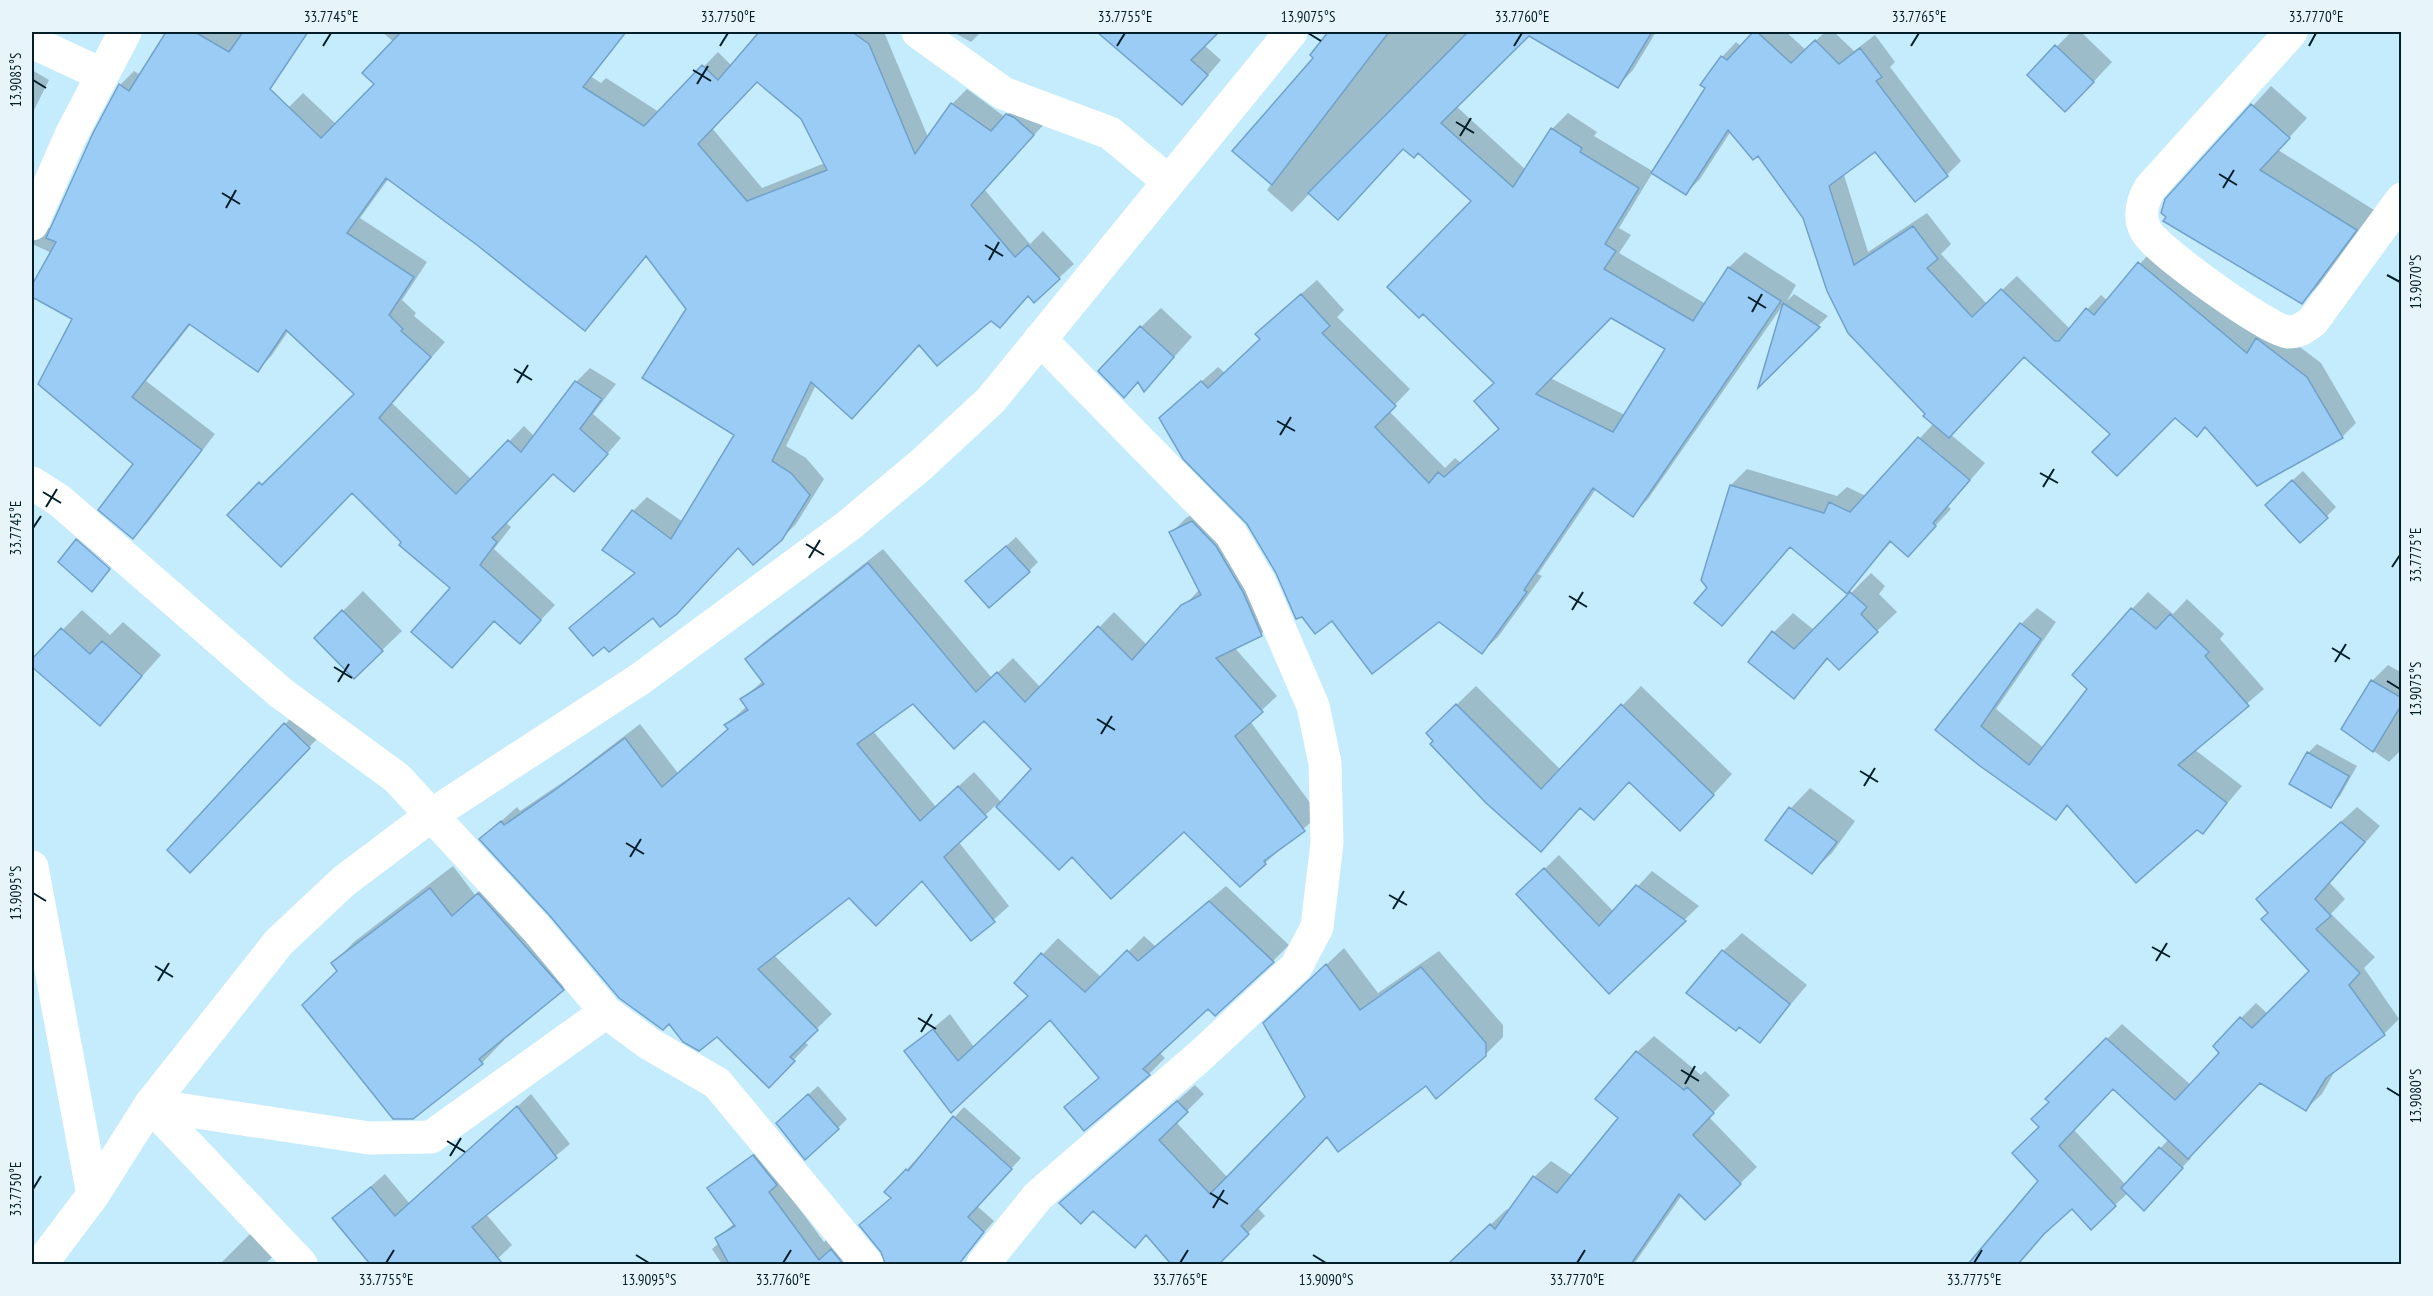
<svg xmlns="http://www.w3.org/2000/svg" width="2433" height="1296" viewBox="0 0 2433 1296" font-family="'PT Sans Narrow',sans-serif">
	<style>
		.shadow { fill: #0003; fill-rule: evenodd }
		.building { fill: #9bccf6; stroke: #70a1c9; stroke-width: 1.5; fill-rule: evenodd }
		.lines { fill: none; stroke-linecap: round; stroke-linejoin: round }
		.street { stroke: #fff; stroke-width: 33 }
		.ticks { fill: none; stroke: #021e28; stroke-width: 2 }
		.neatline { fill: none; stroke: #021e28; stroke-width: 2 }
		.ticks-label { font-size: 15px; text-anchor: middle; fill: #021e28 }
	</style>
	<rect width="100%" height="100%" fill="#c4ecfc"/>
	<path class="shadow" d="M168 32H293L224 147 289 107 303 93 336 124 376 84 394 42 382 32H577L562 58 601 83 606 78 659 112 718 52 732 66 762 32H884L928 137 952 104 967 89 1005 117 1022 100 1048 120 984 189 1030 244 1043 231 1074 264 1034 301 1029 295 1000 326 991 319 920 343 852 417 816 385 786 446 806 458 824 479 796 524 781 539 738 547 653 616 571 628 636 572 633 511 647 497 683 522 736 434 687 309 647 255 585 329 478 244 389 178 360 218 427 262 402 300 416 313 414 316 445 342 392 403 472 480 524 426 535 437 576 382 590 368 616 384 593 414 621 438 589 475 553 472 505 522 511 527 494 549 555 605 534 627 495 619 452 666V588L352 492 229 515 356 394 289 330 272 355 258 370 191 324 146 381 215 434 147 523 132 537 135 464 101 351 52 253 32 244V220L39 227 50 228 120 85 134 71 141 75ZM758 81 802 118 825 163 762 188 712 128Z
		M953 32H981L971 42Z
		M1155 32H1217L1204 45 1221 60 1196 89 1130 58Z
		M1330 32H1531L1456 106 1526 170 1552 129 1568 113 1597 132 1594 136 1654 172 1707 88 1722 57 1736 42 1741 46 1755 32H1786L1806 50 1825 32H1834L1854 51 1875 35 1895 62 1890 67 1961 161 1947 175 1875 150 1844 175 1868 252 1927 213 1951 244 1941 254 1987 304 2017 276 2069 328 2101 295 2108 301 2153 249 2271 325 2321 363 2356 423 2342 437 2206 426 2175 416 2112 434 2024 355 1950 434 1985 463 1948 506 1951 509 1924 538 1892 541 1847 592 1791 546 1722 624 1709 588 1731 485 1747 469 1837 496 1847 487 1866 496 1934 423 1805 218 1759 154 1731 131 1700 179 1686 193 1653 172 1619 228 1631 235 1619 253 1706 304 1729 267 1745 252 1796 285 1787 301 1794 294 1828 316 1761 383 1785 302 1648 499 1632 515 1596 489 1538 574 1542 576 1498 637 1482 652 1439 620 1332 619 1277 573 1177 403 1218 367 1225 373 1262 338 1273 318 1317 280 1344 310 1337 317 1410 389 1389 411 1445 468 1455 458 1461 463 1500 428 1473 201 1418 151 1403 147 1310 193 1292 212 1267 190 1272 183 1315 57 1312 55ZM1611 316 1667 348 1625 415 1550 378Z
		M1533 32H1656L1633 70 1618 86 1569 57Z
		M2071 32H2081L2112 62 2085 91 2029 75Z
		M32 70 49 80 32 114Z
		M2271 86 2307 118 2278 150 2374 210 2321 283 2302 302 2168 216 2167 200Z
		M1161 308 1192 337 1145 390 1141 327Z
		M2303 471 2336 507 2326 517 2276 495Z
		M1207 506 1276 619 1261 634 1234 647 1277 696 1250 721 1319 815 1265 863 1184 830 1072 855 1059 867 996 805 958 841 1009 906 972 939 922 879 849 896 774 955 832 1014 804 1041 808 1045 769 1086 717 1035 669 1022 552 915 481 839 517 807 520 811 572 776 640 724 678 773 729 729 726 725 747 706 742 699 763 681 747 659 762 644 883 549 992 678 1013 658 1041 688 1114 612 1147 645 1200 589 1171 533 1186 518ZM913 702 985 719 1033 769 1002 803 974 772 936 807 873 731Z
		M86 531 118 559 111 568 78 539Z
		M1016 537 1038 562 1029 571 977 572Z
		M1871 573 1885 586 1879 594 1897 612 1877 631 1829 658 1794 697 1774 632 1793 613 1814 630Z
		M363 591 402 631 354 677 316 638Z
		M2148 592 2173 614 2187 599 2224 634 2220 639 2264 689 2194 749 2242 786 2203 832 2197 828 2068 805 2056 818 1938 730 2021 624 2037 608 2056 622 1996 709 2044 748 2089 689 2132 609Z
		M82 610 110 635 123 622 161 655 100 724 32 665V661Z
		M2388 665 2402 673V749L2389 762 2343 729 2372 681Z
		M1476 686 1561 770 1641 686 1732 774 1700 809 1630 781 1594 818 1581 807 1560 830 1447 714Z
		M294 715 318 738 190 870 285 724Z
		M2317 744 2357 766 2340 796 2331 806 2308 753Z
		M1810 788 1855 821 1832 853 1812 872 1767 840 1791 808Z
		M2357 807 2380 826 2330 883 2345 899 2331 914 2375 957 2364 968 2399 1019 2384 1034 2336 1069 2322 1094 2306 1109 2261 1082 2189 1156 2191 1158 2153 1199 2128 1193 2115 1205 2072 1207 2054 1223 2019 1264H1978L1973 1260 2040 1181 2041 1127 2051 1102 2047 1099 2122 1024 2191 1085 2222 1053 2241 1018 2256 1003 2268 1014 2311 971 2273 884ZM2113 1088 2169 1139 2126 1185 2073 1129Z
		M1559 855 1614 912 1652 871 1699 906 1609 992 1533 880Z
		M453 866 475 895 502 872 585 967 562 989 503 1038 504 1040 482 1063 412 1117 333 963 355 941Z
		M1226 886 1289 945 1273 961 1208 1007 1159 1052 1165 1058 1149 1074 1084 1129 1066 1107 1100 1077 1050 1018 952 1111 906 1051 950 1014 974 1047 1029 995 1016 983 1058 938 1102 978 1144 936 1155 946Z
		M1742 933 1807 985 1760 1041 1723 951Z
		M1344 948 1378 993 1439 951 1503 1025V1037L1485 1055 1327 1135 1257 1207 1265 1216 1217 1264H1173L1147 1234 1135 1246 1093 1210 1061 1203 1195 1085 1204 1094 1176 1122 1228 1178 1306 1098 1283 1006Z
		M1654 1036 1701 1075 1705 1071 1730 1095 1709 1117 1757 1167 1705 1218 1682 1195 1634 1264H1583L1541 1236 1510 1264H1449L1507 1209 1510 1211 1534 1177 1551 1161 1573 1176 1620 1118 1637 1052Z
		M818 1086 847 1119 838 1128 787 1114Z
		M531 1094 570 1144 486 1214 512 1245 492 1264H452L436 1245 410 1264H371L334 1218 385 1174 410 1204Z
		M964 1107 1021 1158 977 1206 994 1221 956 1264H886L892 1197 886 1192Z
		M764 1146 779 1181 824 1242 835 1233 862 1264H722L712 1249 719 1243 716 1238 735 1223 709 1189Z
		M256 1228 279 1251 265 1264H220Z"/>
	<path class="building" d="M166 32H195L229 52 243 32H308L270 89 321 138 374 84 362 73 401 32H626L583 87 644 126 702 65 718 80 759 32H852L869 44 915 154 951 103 991 131 1006 114 1015 118 1034 135 971 205 1015 257 1028 245 1060 279 1034 303 1028 296 1000 328 991 321 937 366 919 345 852 419 811 382 772 461 791 473 810 495 782 540 753 565 738 548 677 614 660 627 653 618 609 652 604 647 593 656 569 628 635 573 602 550 632 510 671 539 734 435 642 378 686 309 646 256 585 331 477 245 386 178 347 233 414 277 389 315 403 329 401 331 431 357 379 418 456 494 508 440 521 452 575 381 602 399 580 429 608 454 574 492 553 474 492 538 497 542 480 565 541 620 520 644 494 621 452 668 411 632 450 588 399 545 401 542 352 493 281 567 227 515 259 482 262 485 354 394 286 330 258 372 189 324 132 397 202 450 133 539 98 510 133 464 38 384 72 319 32 297V285L56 242 46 238 93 133 119 84 129 91ZM757 82 801 119 827 170 747 201 698 144Z
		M1097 32H1219L1191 60 1208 75 1182 105Z
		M1328 32H1389L1272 185 1232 151 1313 58 1310 55Z
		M1468 32H1652L1618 88 1529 36 1441 123 1513 187 1551 128 1582 148 1580 152 1639 188 1605 244 1616 251 1604 269 1693 321 1728 267 1781 301 1633 517 1593 488 1524 590 1527 592 1482 654 1439 622 1372 674 1332 621 1315 634 1302 617 1296 619 1276 573 1247 524 1183 459 1159 418 1201 381 1208 388 1260 339 1255 334 1301 294 1330 326 1322 333 1396 406 1375 427 1429 483 1438 472 1444 477 1499 429 1474 401 1494 383 1423 314 1419 318 1387 287 1471 201 1418 153 1414 158 1403 149 1338 220 1308 193ZM1611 318 1665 349 1613 432 1536 394Z
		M1753 32H1757L1791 63 1815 40 1839 64 1860 48 1882 77 1876 81 1948 176 1915 202 1875 152 1829 186 1854 265 1913 226 1938 259 1927 268 1972 317 2001 289 2055 341H2059L2086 308 2094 315 2138 262 2247 353 2256 338 2307 377 2343 438 2257 486 2205 427 2197 437 2175 418 2117 476 2092 452 2110 434 2024 357 1949 438 1923 416 1925 414 1848 333 1827 291 1803 218 1758 156 1753 160 1728 130 1686 195 1651 173 1705 88 1700 85 1721 56 1727 60Z
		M2055 45 2094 82 2065 112 2027 75Z
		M2251 104 2290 138 2260 170 2357 230 2302 304 2163 221 2166 217 2161 213 2165 199Z
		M1783 303 1820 327 1758 388Z
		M1140 326 1174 357 1144 392 1138 382 1124 398 1098 371Z
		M1918 437 1970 480 1933 523 1936 526 1908 557 1890 541 1847 594 1790 547 1722 626 1694 603 1707 588 1701 580 1730 485 1824 513 1829 502 1850 512Z
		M2292 480 2328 518 2300 543 2265 505Z
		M1192 521 1216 546 1243 592 1262 636 1216 658 1263 712 1235 736 1305 831 1264 861 1266 864 1240 887 1184 832 1111 899 1072 857 1059 870 996 807 1031 769 984 721 954 749 913 704 857 744 920 821 958 786 987 817 944 857 995 922 971 941 922 881 876 926 849 898 758 969 818 1030 790 1057 795 1061 769 1088 717 1037 699 1051 683 1042 669 1024 663 1030 619 998 550 916 479 839 501 821 504 825 555 790 625 738 662 787 728 729 724 725 748 710 740 699 764 684 745 659 868 563 976 692 997 672 1025 702 1098 626 1132 660 1181 605 1201 595 1169 532Z
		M76 539 110 569 92 592 58 562Z
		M1006 546 1030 572 989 608 965 581Z
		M1850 592 1867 607 1861 614 1878 632 1839 670 1827 658 1794 699 1748 662 1772 631 1794 649Z
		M2131 608 2156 629 2170 614 2209 652 2205 656 2249 706 2178 765 2227 803 2203 834 2197 830 2136 883 2067 805 2056 820 1980 766 1935 730 2020 623 2041 639 1981 726 2029 765 2087 689 2072 675Z
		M342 610 383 651 354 679 314 638Z
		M61 628 90 654 102 641 142 676 100 726 32 667V659Z
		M2371 680 2402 698V704L2373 752 2341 729Z
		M1456 704 1541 789 1621 704 1714 795 1680 831 1629 782 1594 820 1580 808 1541 852 1486 803 1430 744 1433 741 1426 733Z
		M284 723 310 748 190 873 167 850Z
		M2307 752 2349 776 2331 808 2289 784Z
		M1789 807 1837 842 1812 874 1765 840Z
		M2341 822 2365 842 2315 899 2331 916 2316 929 2360 973 2349 985 2385 1035 2326 1078 2306 1111 2260 1083 2188 1159 2113 1089 2059 1146 2116 1206 2091 1230 2072 1209 2044 1234 2018 1264H1968L2038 1181 2012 1153 2039 1127 2031 1119 2049 1102 2045 1099 2106 1038 2175 1100 2219 1053 2213 1046 2240 1017 2252 1028 2309 971 2261 919 2268 913 2256 899Z
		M1544 868 1599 926 1636 885 1686 921 1609 994 1516 894Z
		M430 888 452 916 478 893 564 990 479 1059 483 1064 413 1119H393L302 1005 337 971 331 963Z
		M1209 901 1274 962 1215 1016 1208 1009 1143 1069 1150 1075 1084 1131 1064 1107 1099 1078 1050 1020 951 1113 904 1051 933 1029 958 1061 1028 996 1014 983 1041 953 1085 992 1127 950 1138 961Z
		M1722 950 1790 1004 1760 1043 1739 1027 1736 1031 1686 993Z
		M1326 964 1360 1010 1421 967 1486 1043V1056L1436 1099 1426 1086 1338 1152 1327 1137 1241 1226 1249 1234 1219 1264H1171L1146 1235 1135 1248 1093 1211 1081 1224 1059 1203 1177 1101 1188 1112 1159 1140 1210 1194 1305 1097 1263 1023Z
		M1636 1051 1684 1090 1687 1087 1714 1113 1693 1135 1741 1184 1705 1220 1679 1194 1631 1264H1448L1490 1224 1495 1229 1533 1176 1557 1193 1618 1118 1595 1099Z
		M808 1094 839 1129 805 1160 776 1123Z
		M517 1106 557 1158 472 1227 503 1264H370L332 1218 371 1187 395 1216Z
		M953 1116 1012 1169 968 1217 984 1232 959 1264H885L881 1252 859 1225 891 1198 884 1192 906 1169 908 1171Z
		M2159 1147 2183 1168 2144 1211 2121 1188Z
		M753 1155 777 1185 769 1192 819 1260 831 1249 843 1264H729L715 1238 735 1226 707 1188Z"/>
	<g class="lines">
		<path class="street" d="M918 32 1003 93 1110 133 1168 181
			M2291 32 2150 188C2142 202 2138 216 2146 231 2156 250 2268 330 2288 332 2299 332 2305 327 2313 321L2402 199
			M32 42 101 74
			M32 224 71 135 125 32
			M32 483 60 501 281 693 397 778 536 928 606 1012 648 1043 717 1083 867 1264
			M32 867 93 1195
			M150 1105 369 1138 431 1137 606 1012
			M150 1105 301 1264
			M41 1264 93 1195 150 1105 279 942 344 881 433 814 640 679 848 526 922 464 991 400 1291 32
			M983 1264 1038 1196 1200 1056 1296 967 1317 927 1327 843 1325 763 1313 706 1260 583 1231 534 1040 339"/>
	</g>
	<path class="ticks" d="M1308 33 1321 41M323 46 331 33M720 46 728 33M1117 46 1125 33M1514 46 1522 33M1911 46 1919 33M2309 46 2316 33M693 70 711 81M33 80 46 88M697 84 708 66M1456 122 1474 133M1460 136 1471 118M2219 174 2237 185M2223 188 2234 170M222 193 240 204M226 208 236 190M985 245 1003 256M989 260 999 242M2387 275 2400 282M1748 297 1766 308M1752 312 1762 294M514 369 532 380M517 383 528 365M1277 421 1295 431M1280 435 1291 417M2040 473 2058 483M2043 487 2054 469M43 492 61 503M46 507 57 489M33 528 41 516M806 544 824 555M809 558 820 540M2392 567 2400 555M1569 596 1587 607M1572 610 1583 592M2332 648 2350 659M2335 662 2346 644M334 667 352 678M2387 681 2400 689M338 682 349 664M1097 719 1115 730M1101 734 1112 716M1860 771 1878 782M1864 786 1875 768M626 843 644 854M630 857 641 839M33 893 46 901M1389 895 1407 905M1393 909 1404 891M2152 947 2170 957M2156 961 2167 943M155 966 173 977M158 981 169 963M918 1018 936 1029M921 1032 932 1014M1681 1070 1699 1081M1685 1084 1695 1066M2387 1088 2400 1096M447 1141 465 1152M450 1156 461 1138M33 1189 41 1176M1210 1193 1228 1204M1213 1208 1224 1190M636 1255 649 1263M1313 1255 1326 1263M386 1263 394 1250M783 1263 791 1250M1180 1263 1188 1250M1577 1263 1585 1250M1974 1263 1982 1250"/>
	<rect width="2433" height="1296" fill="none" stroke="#e7f4fa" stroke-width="66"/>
	<rect x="33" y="33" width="2367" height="1230" class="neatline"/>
	<g class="ticks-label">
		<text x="331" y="22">33.7745°E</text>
		<text x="728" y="22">33.7750°E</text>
		<text x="1125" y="22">33.7755°E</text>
		<text x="1308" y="22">13.9075°S</text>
		<text x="1522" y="22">33.7760°E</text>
		<text x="1919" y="22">33.7765°E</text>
		<text x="2316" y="22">33.7770°E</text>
		<text transform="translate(16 80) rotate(-90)" y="5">13.9085°S</text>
		<text transform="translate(2416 282) rotate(-90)" y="5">13.9070°S</text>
		<text transform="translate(16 528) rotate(-90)" y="5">33.7745°E</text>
		<text transform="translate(2416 555) rotate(-90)" y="5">33.7775°E</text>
		<text transform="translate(2416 689) rotate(-90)" y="5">13.9075°S</text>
		<text transform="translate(16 893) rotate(-90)" y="5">13.9095°S</text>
		<text transform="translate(2416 1096) rotate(-90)" y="5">13.9080°S</text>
		<text transform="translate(16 1189) rotate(-90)" y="5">33.7750°E</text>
		<text x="386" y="1285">33.7755°E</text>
		<text x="649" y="1285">13.9095°S</text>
		<text x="783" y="1285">33.7760°E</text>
		<text x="1180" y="1285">33.7765°E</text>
		<text x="1326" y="1285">13.9090°S</text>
		<text x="1577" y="1285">33.7770°E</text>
		<text x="1974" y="1285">33.7775°E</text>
	</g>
</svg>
